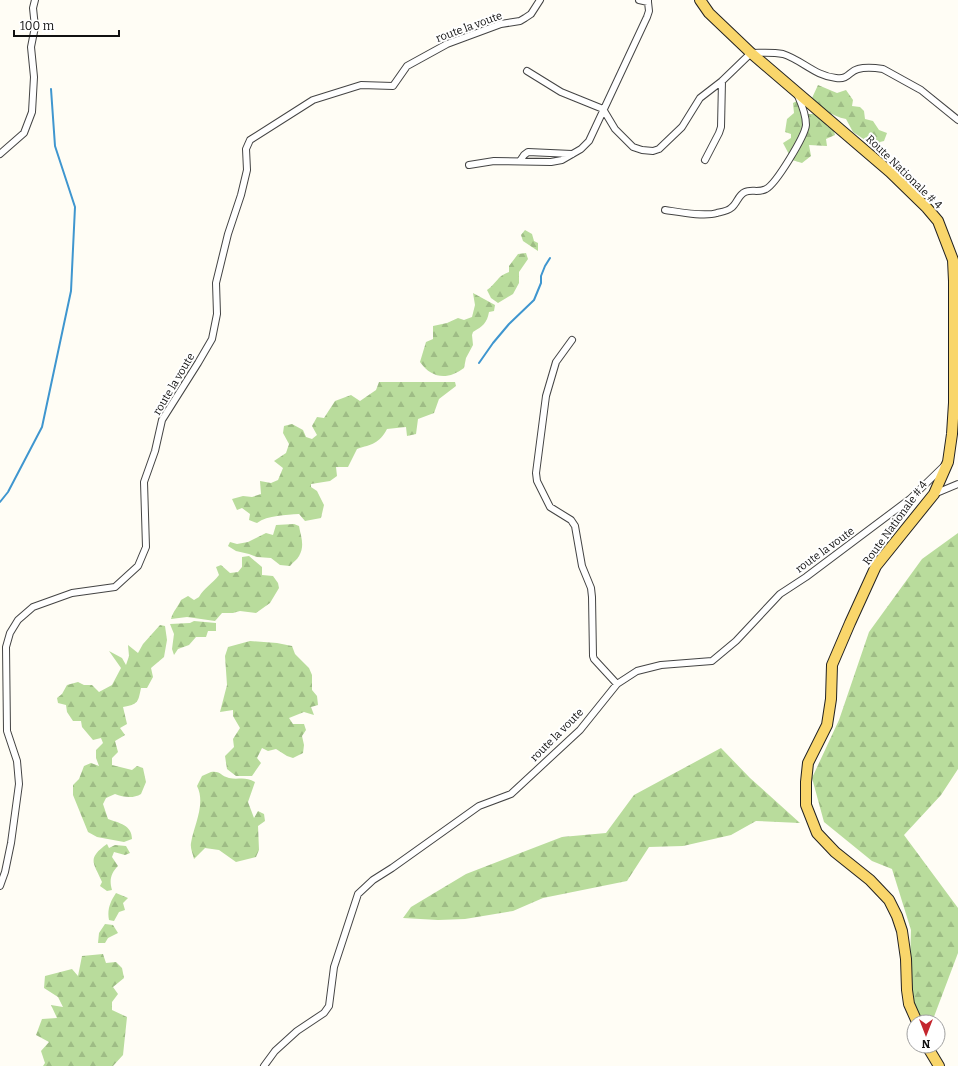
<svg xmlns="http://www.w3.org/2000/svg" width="958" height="1066" viewBox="0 0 958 1066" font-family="Bitter,serif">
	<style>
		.forest { fill: url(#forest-firs) }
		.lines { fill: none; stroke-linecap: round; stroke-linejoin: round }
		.stream { stroke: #3f96cf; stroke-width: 2 }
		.minor-casing { stroke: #444; stroke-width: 8 }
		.primary-casing { stroke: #222; stroke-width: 12 }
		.minor { stroke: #fff; stroke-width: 6 }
		.primary { stroke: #f9d66b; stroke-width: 10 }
		.labels { text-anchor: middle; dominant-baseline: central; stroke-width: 4; stroke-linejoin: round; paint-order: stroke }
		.street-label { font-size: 11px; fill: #111; stroke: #fff }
	</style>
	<defs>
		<pattern id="forest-firs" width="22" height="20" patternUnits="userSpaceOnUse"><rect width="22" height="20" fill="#b9dc9c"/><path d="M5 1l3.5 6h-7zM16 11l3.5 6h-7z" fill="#9ebc85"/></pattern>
	</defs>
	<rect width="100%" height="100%" fill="#fffdf5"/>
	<path class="forest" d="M818 85 837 93 846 90 853 100 852 106 860 107 864 111 865 119 873 121 879 130 887 133 884 141 880 142 881 150H874L871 144 853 132 846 119C831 116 822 108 812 98Z
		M799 100 807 114H818L826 121 827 126 833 128 835 135 826 139 827 146 809 145 811 156 802 163 792 160 783 143 791 138V134L785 132 787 119 794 113 793 103Z
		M525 230 532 234 534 241 538 243V251L523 241 521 235Z
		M526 253 528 259 519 272V283L513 294 498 303 491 298 487 290C497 283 497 276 509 272V266L518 254Z
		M473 293 495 305 494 311 489 312C487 323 483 326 473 332L472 335 473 345 466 358 464 368C448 380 432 379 420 362L426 342 433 339V326L447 323 458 318 464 320 472 317 475 305Z
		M379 382H455L456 386 439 399 434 413 418 419 416 434 407 436 406 427 387 429C379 444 372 444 357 449L348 467H336L337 476 330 481 311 484V487L317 491 324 505 321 518 305 521 299 514C286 515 268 515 257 523L249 520 250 514 242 508 237 510 232 499 243 496 252 497 261 494 260 481 271 483 278 480 283 468 274 461 286 453 289 444 283 433 284 426 292 424 303 430 306 437 312 439 317 435 312 426 317 417 324 418 335 401 351 395 360 401 376 390Z
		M294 524 299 526C301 537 305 546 299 556 297 560 293 562 290 566L280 565 271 558 257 557 249 554 236 551 228 546 230 542 237 544 248 542 266 533 273 535 276 525Z
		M958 533V769L941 795 904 835 958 908V953L932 1022H923L909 1001 911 930 892 869 872 861 824 822 812 778 839 720 869 632 922 559Z
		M249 556 262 567V575L273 576 278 583 279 588 270 603 256 613 240 611 233 613H222L215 621 187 617 171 619C173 611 178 607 181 600L188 596 194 600 199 597C204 588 212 584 219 575L216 567 221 565 230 573 238 572 242 567V557Z
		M194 621 216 623V631H208L206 637H196L189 645 178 649 174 655 172 649 174 634 170 624 190 623Z
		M160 625 165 626 167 640 164 657 151 668 153 677 147 688H141C138 703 138 704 123 707L127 724 120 728 125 735 115 741 118 752 112 758V765L132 770 137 766 143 768 146 782 141 794C133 799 123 797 115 794L106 798 103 804 108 819C119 823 132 825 132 839L124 842 97 837 88 832 73 795V785L79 779 84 766 91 763 99 766 96 758V750L103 743 101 738 93 740 82 727 81 721H73L67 712 66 705 58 703 57 698 62 694 67 685 78 682 84 685H92L99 692 112 685 121 668 109 651 122 658 126 665 129 656 128 645 138 653 143 644Z
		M250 641 277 643 292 646 295 654 309 668 312 675V690L317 696 318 705 311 707 314 715 304 712 289 718 293 724H304L306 730 302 736 304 745 303 753 293 758 287 756 276 749 268 751 262 748 257 758 261 763 252 776H236L227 769 225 756 234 747 233 739 240 728 233 716V710L220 712 227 685 225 656 228 647Z
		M721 748 750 778 800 823 756 821 731 835 683 846 649 847 627 881 543 898 513 911 465 919 438 920 403 918 411 907 466 874 562 837 606 833 634 795Z
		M211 772C222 771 220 776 229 778 239 780 245 776 255 782L248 802 254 818 258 811 264 814 265 821 258 826 259 850 256 857 236 862 219 850 205 848 194 859C193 854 190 848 191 843 194 825 206 804 197 786L202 776Z
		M107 844 109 848 115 845 126 846 130 853 125 855 114 852 112 857 118 866C111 873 109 880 112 890L107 891 100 886 102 882C94 863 86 859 107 844Z
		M116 893 128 898 123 903 125 910 119 912 114 921 109 920C107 910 110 902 116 893Z
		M105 924 113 925 118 933 108 938 105 943H98L99 933Z
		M103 954 106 963 116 962 122 968 124 978 113 987 118 994 112 1002V1010L127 1017 123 1055 113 1066H43L45 1063 41 1051 49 1042 36 1035 42 1019 57 1018 51 1005 63 1007 58 997 44 988 45 976 72 969 78 976 82 956Z"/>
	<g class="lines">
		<path class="stream" d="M479 363 493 343 509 324 534 300 541 283V276L545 266 550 258
			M0 502 8 492 42 427 71 291 75 207 55 146 51 89"/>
		<defs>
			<path id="minor" d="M639 0 648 2V0
				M527 71 561 92 603 109 615 129 633 147 642 150 653 151 659 149 682 127 700 98 722 81 751 53C762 53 772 52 783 54 802 60 815 76 836 78 849 80 849 71 858 69 866 67 876 68 883 69L921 90 958 120
				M0 154 24 133 32 112 34 77 31 47 35 27 33 8 35 0
				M705 160 719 133 721 127 722 81
				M520 161 524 155 528 152 572 154
				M469 165 494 161 551 162 562 160 581 149 589 141 647 17 649 11 648 2
				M665 210C679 212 704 217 717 213 721 212 728 211 731 208 737 204 738 195 745 192 751 189 759 193 766 189 776 184 805 136 806 125 806 115 802 105 798 96
				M572 340 556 362 546 396 536 473 537 481 550 507 571 520 575 526 582 566 591 588 592 597 593 656 594 659 617 684
				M934 494 958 484
				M0 886 5 872 11 843 19 784 17 761 7 731 6 647 10 633 18 620 33 607 72 593 115 587 138 566 146 547 144 482 155 451 162 420 198 363 212 339 217 314 216 283 228 234 241 195 247 170 246 149 250 140 313 100 361 85 393 86 407 66 447 44 501 24 520 21 525 18 531 14 540 0
				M264 1066 275 1051 297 1031 324 1013 329 1006 334 967 358 894 373 880 392 868 479 806 511 794 580 730 617 684 637 671 661 665 712 661 736 641 780 594 806 577 910 499 944 466"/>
			<path id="primary" d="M700 0 709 13 751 53 890 172 927 208 938 221 953 260 954 281V403L952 434 948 462 934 494 876 566 850 623 832 665 831 699 827 725 808 763 806 782V805L817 833 835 852 870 880 889 900 897 916 902 931 906 959 907 990 909 1004 917 1022
				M927 1046 939 1066"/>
		</defs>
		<use href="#minor" class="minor-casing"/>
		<use href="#primary" class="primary-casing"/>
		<use href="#minor" class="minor"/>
		<use href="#primary" class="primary"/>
	</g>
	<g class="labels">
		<g class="street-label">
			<text transform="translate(469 27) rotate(-20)">route la voute</text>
			<text transform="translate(904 172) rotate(44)">Route Nationale # 4</text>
			<text transform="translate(174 384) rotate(-59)">route la voute</text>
			<text transform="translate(895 523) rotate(-54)">Route Nationale # 4</text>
			<text transform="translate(825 550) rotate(-36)">route la voute</text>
			<text transform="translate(557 735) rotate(-45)">route la voute</text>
		</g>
	</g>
	<g transform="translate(926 1034) rotate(180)"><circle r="19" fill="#ffffff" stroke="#a0a0a0"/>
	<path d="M0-3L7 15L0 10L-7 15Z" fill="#c4262e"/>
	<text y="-6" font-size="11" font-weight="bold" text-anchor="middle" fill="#111111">N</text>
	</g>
	<path d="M14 30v6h105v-6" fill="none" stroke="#111111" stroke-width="2"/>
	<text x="20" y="30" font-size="12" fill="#111111" stroke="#ffffff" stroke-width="3" paint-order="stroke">100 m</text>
</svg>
